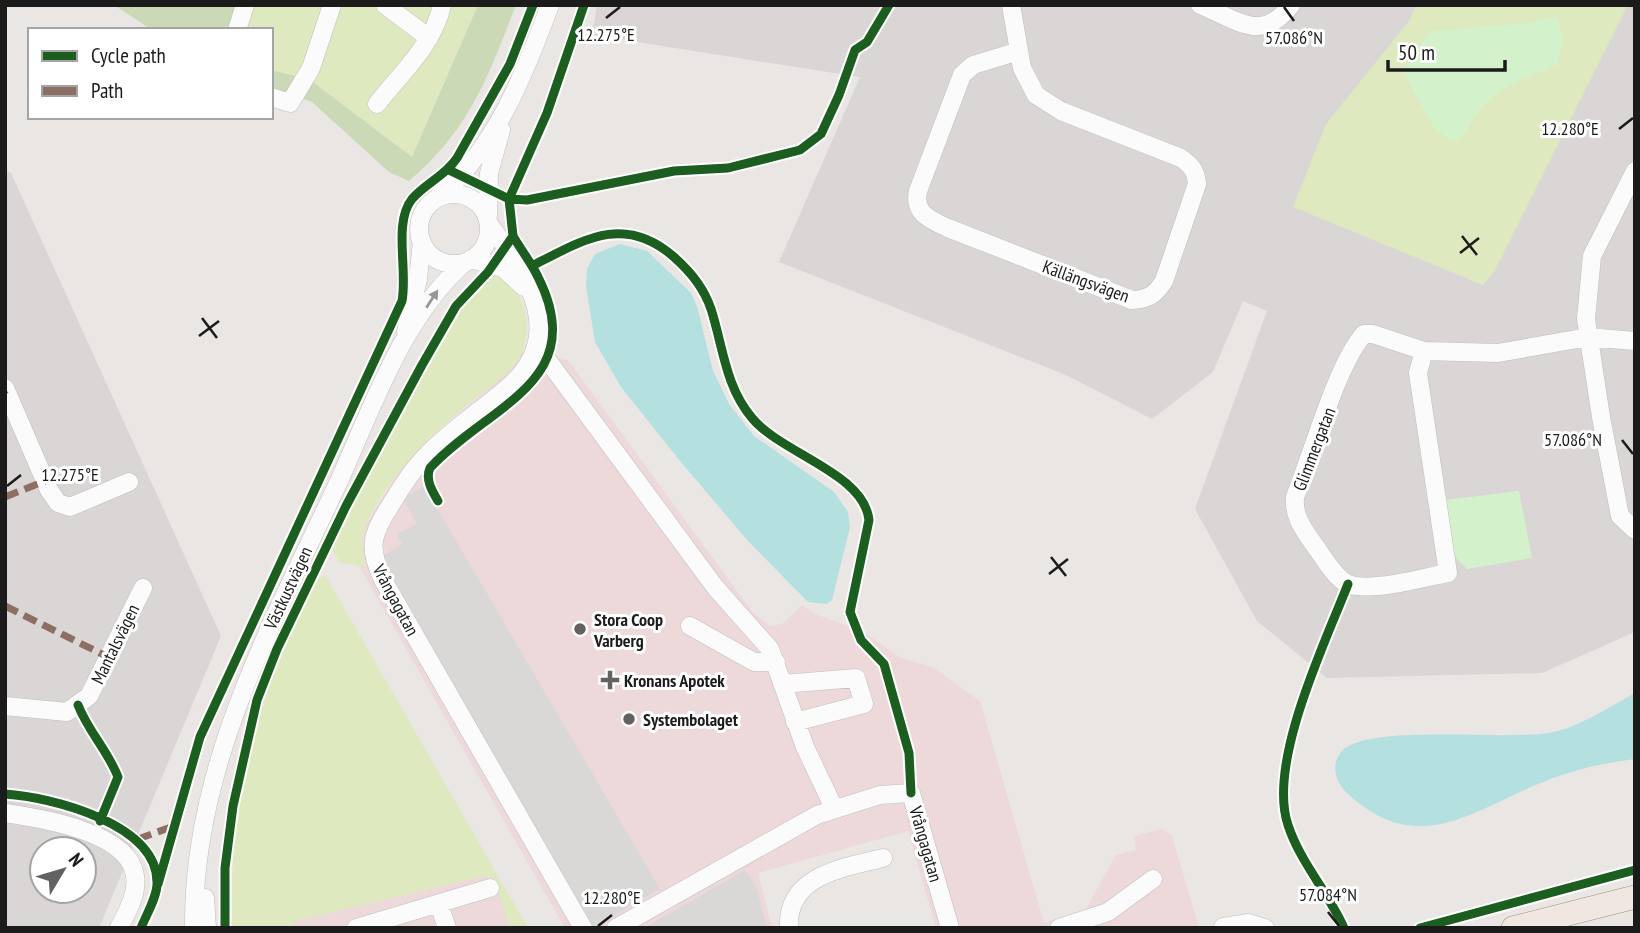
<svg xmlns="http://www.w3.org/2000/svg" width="1640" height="933" viewBox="0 0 1640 933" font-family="'PT Sans Narrow',sans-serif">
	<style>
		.residential { fill: #d9d6d5; fill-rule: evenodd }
		.commercial { fill: #edd8da }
		.grass { fill: #dee9bf }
		.forest { fill: #cbd9b6 }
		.park { fill: #d3f2cb }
		.parking { fill: #dad8d7 }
		.water { fill: #b4e0e0 }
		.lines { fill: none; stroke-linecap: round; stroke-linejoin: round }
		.minor-casing { stroke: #c1bfbe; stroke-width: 19 }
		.major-casing { stroke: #a08f80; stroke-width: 24 }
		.minor { stroke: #fcfbfb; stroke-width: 18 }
		.major { stroke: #f0e7e2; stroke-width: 23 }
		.quiet { stroke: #8d6e63; stroke-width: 7; stroke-dasharray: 14 7; stroke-linecap: butt }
		.cycleway-casing { stroke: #fff; stroke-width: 13 }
		.cycleway { stroke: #1b5e20; stroke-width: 9 }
		.oneway { fill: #979696 }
		.ticks { fill: none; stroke: #1b1b1b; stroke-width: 2.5 }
		.poi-dot { fill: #636261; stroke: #fff; stroke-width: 2.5 }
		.labels { text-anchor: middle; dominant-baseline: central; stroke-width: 6; stroke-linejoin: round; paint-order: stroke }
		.street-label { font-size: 18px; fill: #1b1b1b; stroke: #fff }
		.poi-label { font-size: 18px; font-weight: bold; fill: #1b1b1b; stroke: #fff; text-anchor: start }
		.ticks-label { font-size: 18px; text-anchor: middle; fill: #1b1b1b; stroke: #fff; stroke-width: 6; stroke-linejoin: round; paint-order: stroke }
	</style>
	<rect width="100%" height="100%" fill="#eae6e3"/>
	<path class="residential" d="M597 5H1635V632L1542 673 1327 678 1257 621 1195 509 1267 311 1243 301 1213 372 1152 419 1066 375 779 262 860 77 592 35Z
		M5 170 11 173 221 636 99 928H5ZM42 849H84V891H42Z"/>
	<path class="commercial" d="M523 352 568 360 753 613 770 626 782 624 802 605 817 615 862 631 899 657 932 667 980 701 1044 923 1085 911 1116 855 1136 850 1134 836 1162 829 1172 836 1199 928H936L908 831 758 873 772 928H565L359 566H366L361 550 366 524 407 458 510 370Z
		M484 876 494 879 510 928H293L294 921Z"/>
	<path class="grass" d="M240 5H478L412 157 310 80 271 70V30H247L252 10Z
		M1416 5H1628L1494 272 1483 285 1293 207 1326 124 1409 21Z
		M490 276C527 278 536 337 517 362 505 377 487 389 472 401 435 432 408 456 381 497 366 521 357 539 366 567L340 563 333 551 336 533 438 348 470 297Z
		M325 575 528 928H510L494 879 484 876 295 921 293 928H232C227 810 259 685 316 581Z"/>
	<path class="forest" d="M114 5H240L252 10 247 30H152Z
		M478 5H516C488 77 470 129 409 181L389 172 312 102 271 87V70L310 80 412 157Z"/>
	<path class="park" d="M1556 17 1563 39 1558 64C1506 89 1493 83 1462 138L1451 141 1435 129 1403 72 1430 31 1520 24Z
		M1519 491 1532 558 1467 569 1453 555 1446 500Z"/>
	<path class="parking" d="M424 486 660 889 592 928 381 557 402 544 397 534 417 524 403 499Z
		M745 870 756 886 767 928H644Z"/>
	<path class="water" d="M620 244 647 251 691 293 697 306 713 371 729 404 754 436 834 492 848 512 850 527 832 600 827 604 808 602 748 541 680 461 621 387 595 342 586 286 587 269 595 254Z
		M1635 693V759C1603 763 1572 770 1543 782 1473 810 1419 859 1348 794 1336 783 1330 766 1341 752 1367 722 1507 742 1554 732 1583 725 1609 707 1635 693Z"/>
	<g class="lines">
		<defs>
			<path id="minor" d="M385 5 429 38
				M1011 5 1022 68 1036 95 1061 111 1181 158C1192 166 1196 171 1197 184L1164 281C1155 295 1149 299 1132 300L948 228C931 220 913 214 918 191L962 75 973 65 1019 51
				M1200 5C1238 20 1262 44 1291 5
				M237 30 245 5
				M271 97 290 103 311 68 332 5
				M377 104C401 73 434 44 442 5
				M1635 171 1592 256 1586 319 1601 417 1620 516 1635 530
				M419 229a35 35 0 1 1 70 0a35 35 0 1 1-70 0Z
				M438 197C496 148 524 75 550 5
				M488 216 489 173 501 130
				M489 224C529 278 569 337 505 390 479 412 450 431 427 455 412 470 401 488 390 506 371 536 368 547 383 580L583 928
				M471 259 503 268 524 287
				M406 332 418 279 422 242
				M537 346 715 587 770 649 805 747 834 808
				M1424 351 1373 334H1364C1337 364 1312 455 1295 497 1293 517 1304 530 1315 546 1324 558 1333 575 1346 583 1368 594 1424 577 1448 573L1418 373 1424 351 1498 353 1588 337 1635 341
				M5 388 49 490 58 503 70 507 129 482
				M690 626 754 662H776
				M783 684 856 678 864 704 795 722
				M5 706 67 712 89 696 143 588
				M5 813C40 818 130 832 135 876 138 894 127 912 119 928
				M205 898 207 928
				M439 904 447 928
				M1223 927 1249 923 1265 928
				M194 928C192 766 273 623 339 481 373 406 402 318 465 262
				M356 928 490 888
				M616 928 817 815 880 795 911 793 950 928
				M789 928C786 875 843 868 883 858
				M1059 928 1108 912 1153 879"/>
			<path id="major" d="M1513 928 1635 897"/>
		</defs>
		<use href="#minor" class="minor-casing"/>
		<use href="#major" class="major-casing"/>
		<use href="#minor" class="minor"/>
		<use href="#major" class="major"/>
		<path class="quiet" d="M5 391 6 390
			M5 497 45 481
			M5 606 108 657
			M138 839 174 826"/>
		<defs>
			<path id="cycleway" d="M449 170 509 199 527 200 674 171 728 168 800 150 821 134 839 95 855 50 867 42 889 5
				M532 266C583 240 624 213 674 257 690 271 704 288 711 309 723 346 725 386 752 418 782 454 864 473 869 520L850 612 861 640 884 664 909 753 911 793
				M438 501C432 491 425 479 430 468 488 405 591 382 538 277 531 262 521 250 513 236
				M78 705C88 731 108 751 118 777L100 821
				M5 794C52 797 157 824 157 882 158 896 146 915 141 928
				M158 884 200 737 402 301C408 270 393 223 412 199 426 183 445 176 457 158L510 64 533 5
				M225 928V868L233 806 257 700 277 649 346 506 422 365 456 306 488 272 513 236 509 199 547 113 584 5
				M1344 928C1328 892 1300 862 1288 825 1267 763 1325 643 1348 584
				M1420 928 1635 870"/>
		</defs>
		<use href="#cycleway" class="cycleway-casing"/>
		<use href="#cycleway" class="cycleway"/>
	</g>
	<defs><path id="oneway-solid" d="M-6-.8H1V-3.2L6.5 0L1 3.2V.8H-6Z" transform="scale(1.75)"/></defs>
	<use class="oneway" href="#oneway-solid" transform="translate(432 299) rotate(-57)"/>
	<path class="ticks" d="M1284 7 1294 21M606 18 620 7M1619 129 1633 118M1462 236 1477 255M1460 253 1479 238M202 318 217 338M199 336 219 321M1622 440 1633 454M7 486 21 475M1051 557 1066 576M1049 574 1068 559M1328 912 1339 926M598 926 612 915"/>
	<g class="poi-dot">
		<circle cx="580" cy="629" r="7"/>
		<path d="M606.5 669.5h7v7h7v7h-7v7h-7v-7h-7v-7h7z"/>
		<circle cx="629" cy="719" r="7"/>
	</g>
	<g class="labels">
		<g class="street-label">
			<text transform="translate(1086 281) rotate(20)">Källängsvägen</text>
			<text transform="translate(1314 449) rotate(-69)">Glimmergatan</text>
			<text transform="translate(288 588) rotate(-65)">Västkustvägen</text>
			<text transform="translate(396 600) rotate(62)">Vrångagatan</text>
			<text transform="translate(115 644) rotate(-64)">Mantalsvägen</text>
			<text transform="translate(926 844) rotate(74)">Vrångagatan</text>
		</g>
		<g class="poi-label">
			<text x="594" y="619">Stora Coop<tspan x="594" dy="21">Varberg</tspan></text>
			<text x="624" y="680">Kronans Apotek</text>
			<text x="643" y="719">Systembolaget</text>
		</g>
	</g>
	<g class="ticks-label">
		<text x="606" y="41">12.275°E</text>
		<text x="1294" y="44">57.086°N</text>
		<text x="1570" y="135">12.280°E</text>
		<text x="1573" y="446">57.086°N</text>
		<text x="70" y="481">12.275°E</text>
		<text x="1328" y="901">57.084°N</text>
		<text x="612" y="904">12.280°E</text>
	</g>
	<rect width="1640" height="933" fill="none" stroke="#1b1b1b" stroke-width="14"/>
	<rect x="28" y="28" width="245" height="91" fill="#ffffff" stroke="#a4a4a4" stroke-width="2"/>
	<rect x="42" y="51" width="35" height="10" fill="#1b5e20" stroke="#a4a4a4" stroke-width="2"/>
	<text x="91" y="63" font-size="21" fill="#1b1b1b">Cycle path</text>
	<rect x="42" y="86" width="35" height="10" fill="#8d6e63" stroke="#a4a4a4" stroke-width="2"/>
	<text x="91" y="98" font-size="21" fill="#1b1b1b">Path</text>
	<g transform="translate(63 870) rotate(52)"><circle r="33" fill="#ffffff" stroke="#a4a4a4" stroke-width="2"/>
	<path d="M0-5L12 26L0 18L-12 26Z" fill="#636261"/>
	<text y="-10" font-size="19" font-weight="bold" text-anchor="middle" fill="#1b1b1b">N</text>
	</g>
	<path d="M1388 60v10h117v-10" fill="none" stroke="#1b1b1b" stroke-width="3.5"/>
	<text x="1398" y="60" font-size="21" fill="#1b1b1b" stroke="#ffffff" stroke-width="5" paint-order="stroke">50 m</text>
</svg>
